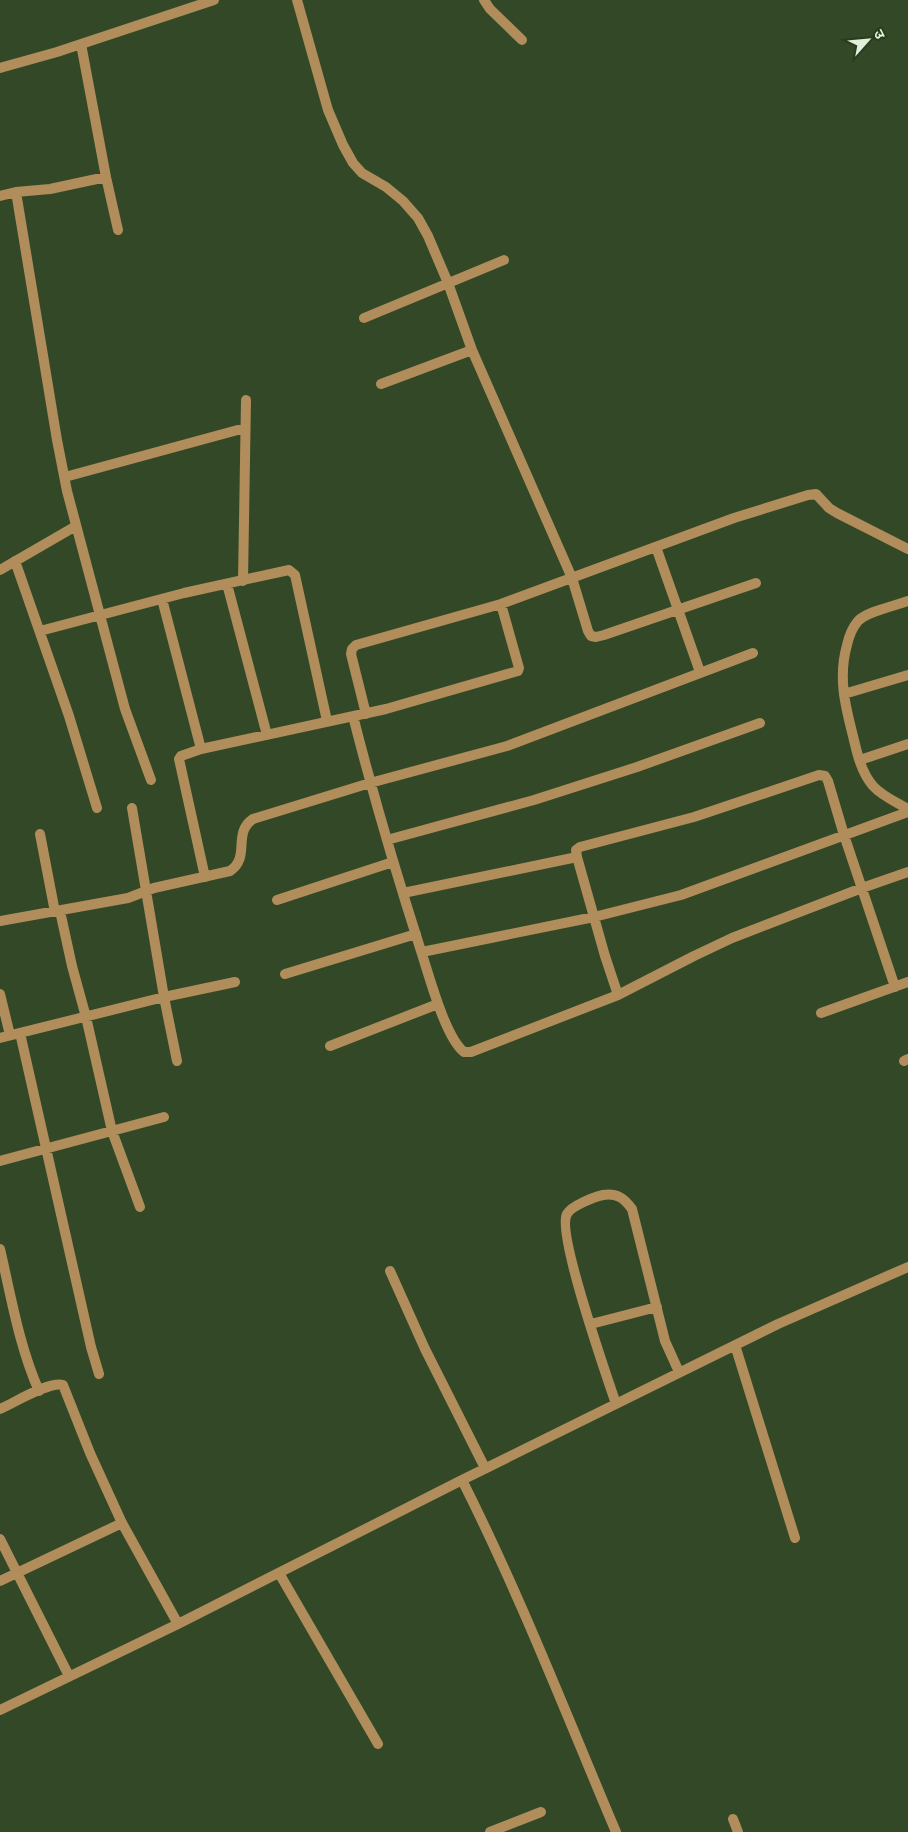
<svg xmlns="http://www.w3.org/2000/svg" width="908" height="1832" viewBox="0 0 908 1832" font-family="'Work Sans','Noto Sans Devanagari',sans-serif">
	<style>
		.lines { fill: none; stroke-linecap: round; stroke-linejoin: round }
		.street { stroke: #b08d5a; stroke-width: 10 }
	</style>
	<rect width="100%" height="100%" fill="#324827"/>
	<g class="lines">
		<path class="street" d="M297 0 328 110 343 145 353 163 362 173 386 187 403 201 418 218 428 236 448 283 472 350 572 578 588 631 591 636 596 637 604 635 756 583
			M484 0 490 9 522 40
			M81 44 106 177 118 230
			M0 68 57 52 214 0
			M16 192 57 440 67 491 125 709 151 780
			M0 196 16 192 50 189 106 177
			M364 318 504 260
			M381 384 472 350
			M65 477 245 428
			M656 547 700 672
			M15 561 69 716 97 808
			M0 570 76 526
			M243 581 246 400
			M227 584 267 735
			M162 599 201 749
			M908 601C895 606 868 611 858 621 852 628 849 636 847 645 838 677 845 705 853 736 857 753 861 772 873 786 882 796 896 802 908 809
			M40 631 184 593 289 570 295 575 327 721
			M844 694 908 675
			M366 714 351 654 352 649 356 645 501 604 734 518 808 495 816 494 829 508 837 513 908 549
			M353 716C373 795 396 873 421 951 429 975 445 1037 464 1052H471L618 995 694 956 732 938 862 888 908 872
			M860 760 908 744
			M132 808 164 997 177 1061
			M40 834 55 912
			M387 840 534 800 637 767 760 723
			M205 877 179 759 181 756 201 749 386 709 518 671 519 668 501 604
			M403 893 577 857
			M277 900 393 862
			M60 911 72 966 86 1017 112 1131 140 1207
			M0 921 128 898 154 888 230 871C251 857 232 833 253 819L370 783 507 746 753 653
			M422 952 594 917 681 895 908 812
			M285 974 416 934
			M0 994 10 1035
			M618 995 605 956 577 857 576 850 580 847 694 817 819 775 825 776 828 781 844 835 895 987
			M821 1013 908 982
			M20 1033 91 1347 99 1374
			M0 1038 164 997 235 982
			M330 1046 438 1004
			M904 1061 908 1059
			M0 1161 164 1117
			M0 1249C11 1296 19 1346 39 1391
			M390 1271 425 1349 485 1468
			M591 1324 657 1307
			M735 1345 795 1538
			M616 1404C607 1377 556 1231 567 1214 571 1206 594 1197 603 1195 617 1193 624 1198 632 1209L665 1341 679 1372
			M0 1409C14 1403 49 1381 63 1385L90 1453 122 1523 178 1624
			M462 1480C520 1595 566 1714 616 1832
			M0 1539 69 1676
			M279 1573 378 1744
			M0 1581 122 1523
			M0 1710 178 1624 462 1480 778 1324 908 1267
			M733 1819 738 1832
			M490 1832 541 1812"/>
	</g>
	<g transform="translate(868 40) rotate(63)" stroke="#283d1d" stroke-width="4" paint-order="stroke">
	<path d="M0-4L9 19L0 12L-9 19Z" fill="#e0eeda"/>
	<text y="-8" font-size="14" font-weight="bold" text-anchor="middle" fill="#e0eeda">उ</text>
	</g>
</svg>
